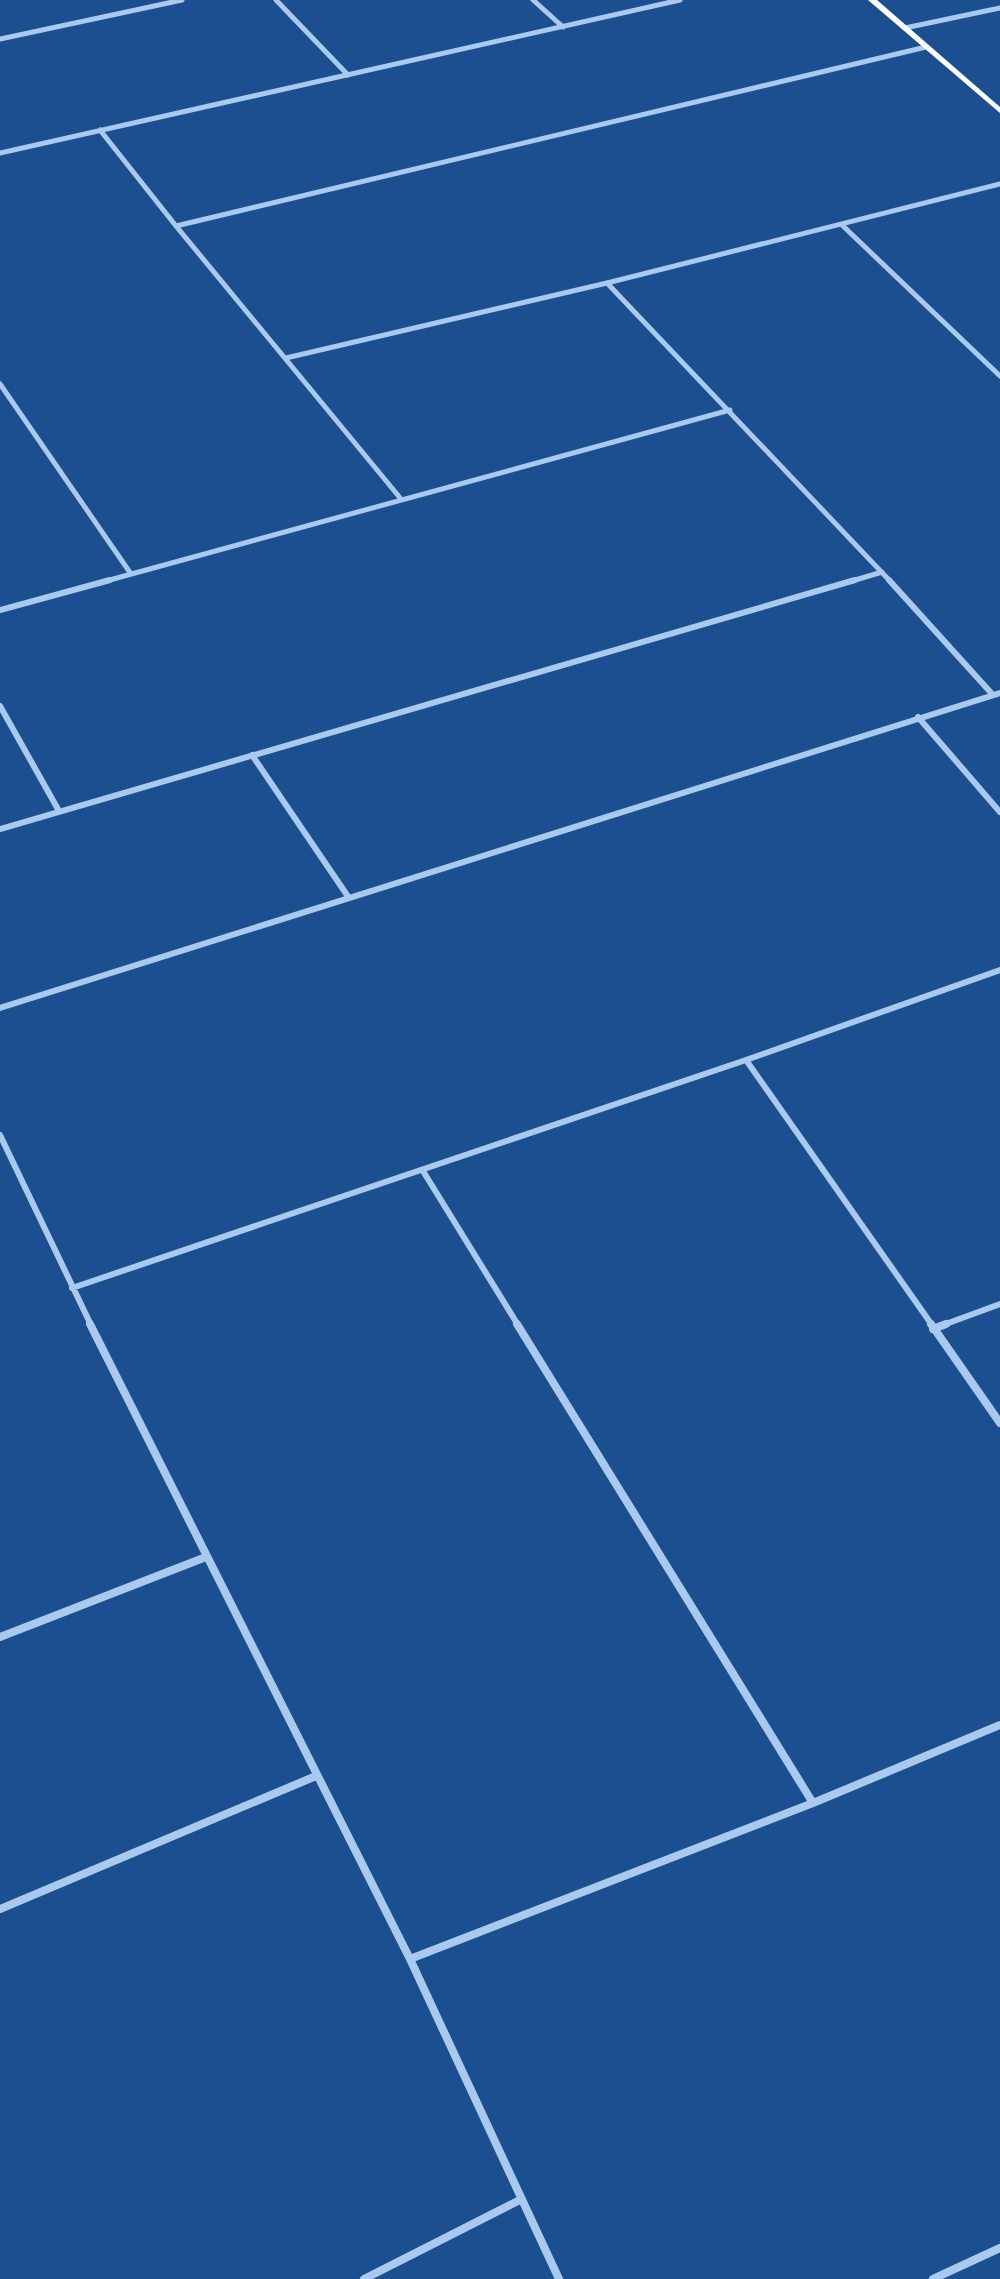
<svg xmlns="http://www.w3.org/2000/svg" width="1000" height="2279" viewBox="0 0 1000 2279" font-family="Karla,sans-serif">
	<style>
		.lines { fill: none; stroke-linecap: round; stroke-linejoin: round }
		.minor-far2 { stroke: #a9c9ee; stroke-width: 5 }
		.minor-far1 { stroke: #a9c9ee; stroke-width: 6 }
		.minor { stroke: #a9c9ee; stroke-width: 8 }
		.highway { fill: #fff; fill-rule: evenodd }
	</style>
	<rect width="100%" height="100%" fill="#1b4f8f"/>
	<g class="lines">
		<path class="minor-far2" d="M276 0 348 75
			M533 0 563 27
			M905 28 1000 8
			M0 39 182 0
			M100 130 176 226 401 499
			M0 153 680 0
			M842 225 1000 376
			M176 226 926 47
			M607 283 890 581
			M286 358 607 283 1000 184
			M0 384 131 574
			M106 581 730 410
			M852 581 882 572"/>
		<path class="minor-far1" d="M889 580 993 695
			M0 610 110 580
			M0 706 59 811
			M918 717 1000 812
			M252 755 349 898
			M0 829 855 580
			M0 1008 1000 693
			M746 1060 932 1325
			M0 1135 91 1325
			M423 1171 518 1325
			M72 1288 746 1060 1000 970
			M943 1325 1000 1304"/>
		<path class="minor" d="M90 1324 410 1959 559 2279
			M517 1324 813 1803
			M931 1324 1000 1423
			M933 1329 946 1324
			M0 1637 206 1557
			M0 1909 316 1776
			M410 1959 813 1803 1000 1725
			M364 2279 522 2199
			M933 2279 1000 2248"/>
		<path class="highway" d="M868 0H877L1000 107V113Z"/>
	</g>
</svg>
